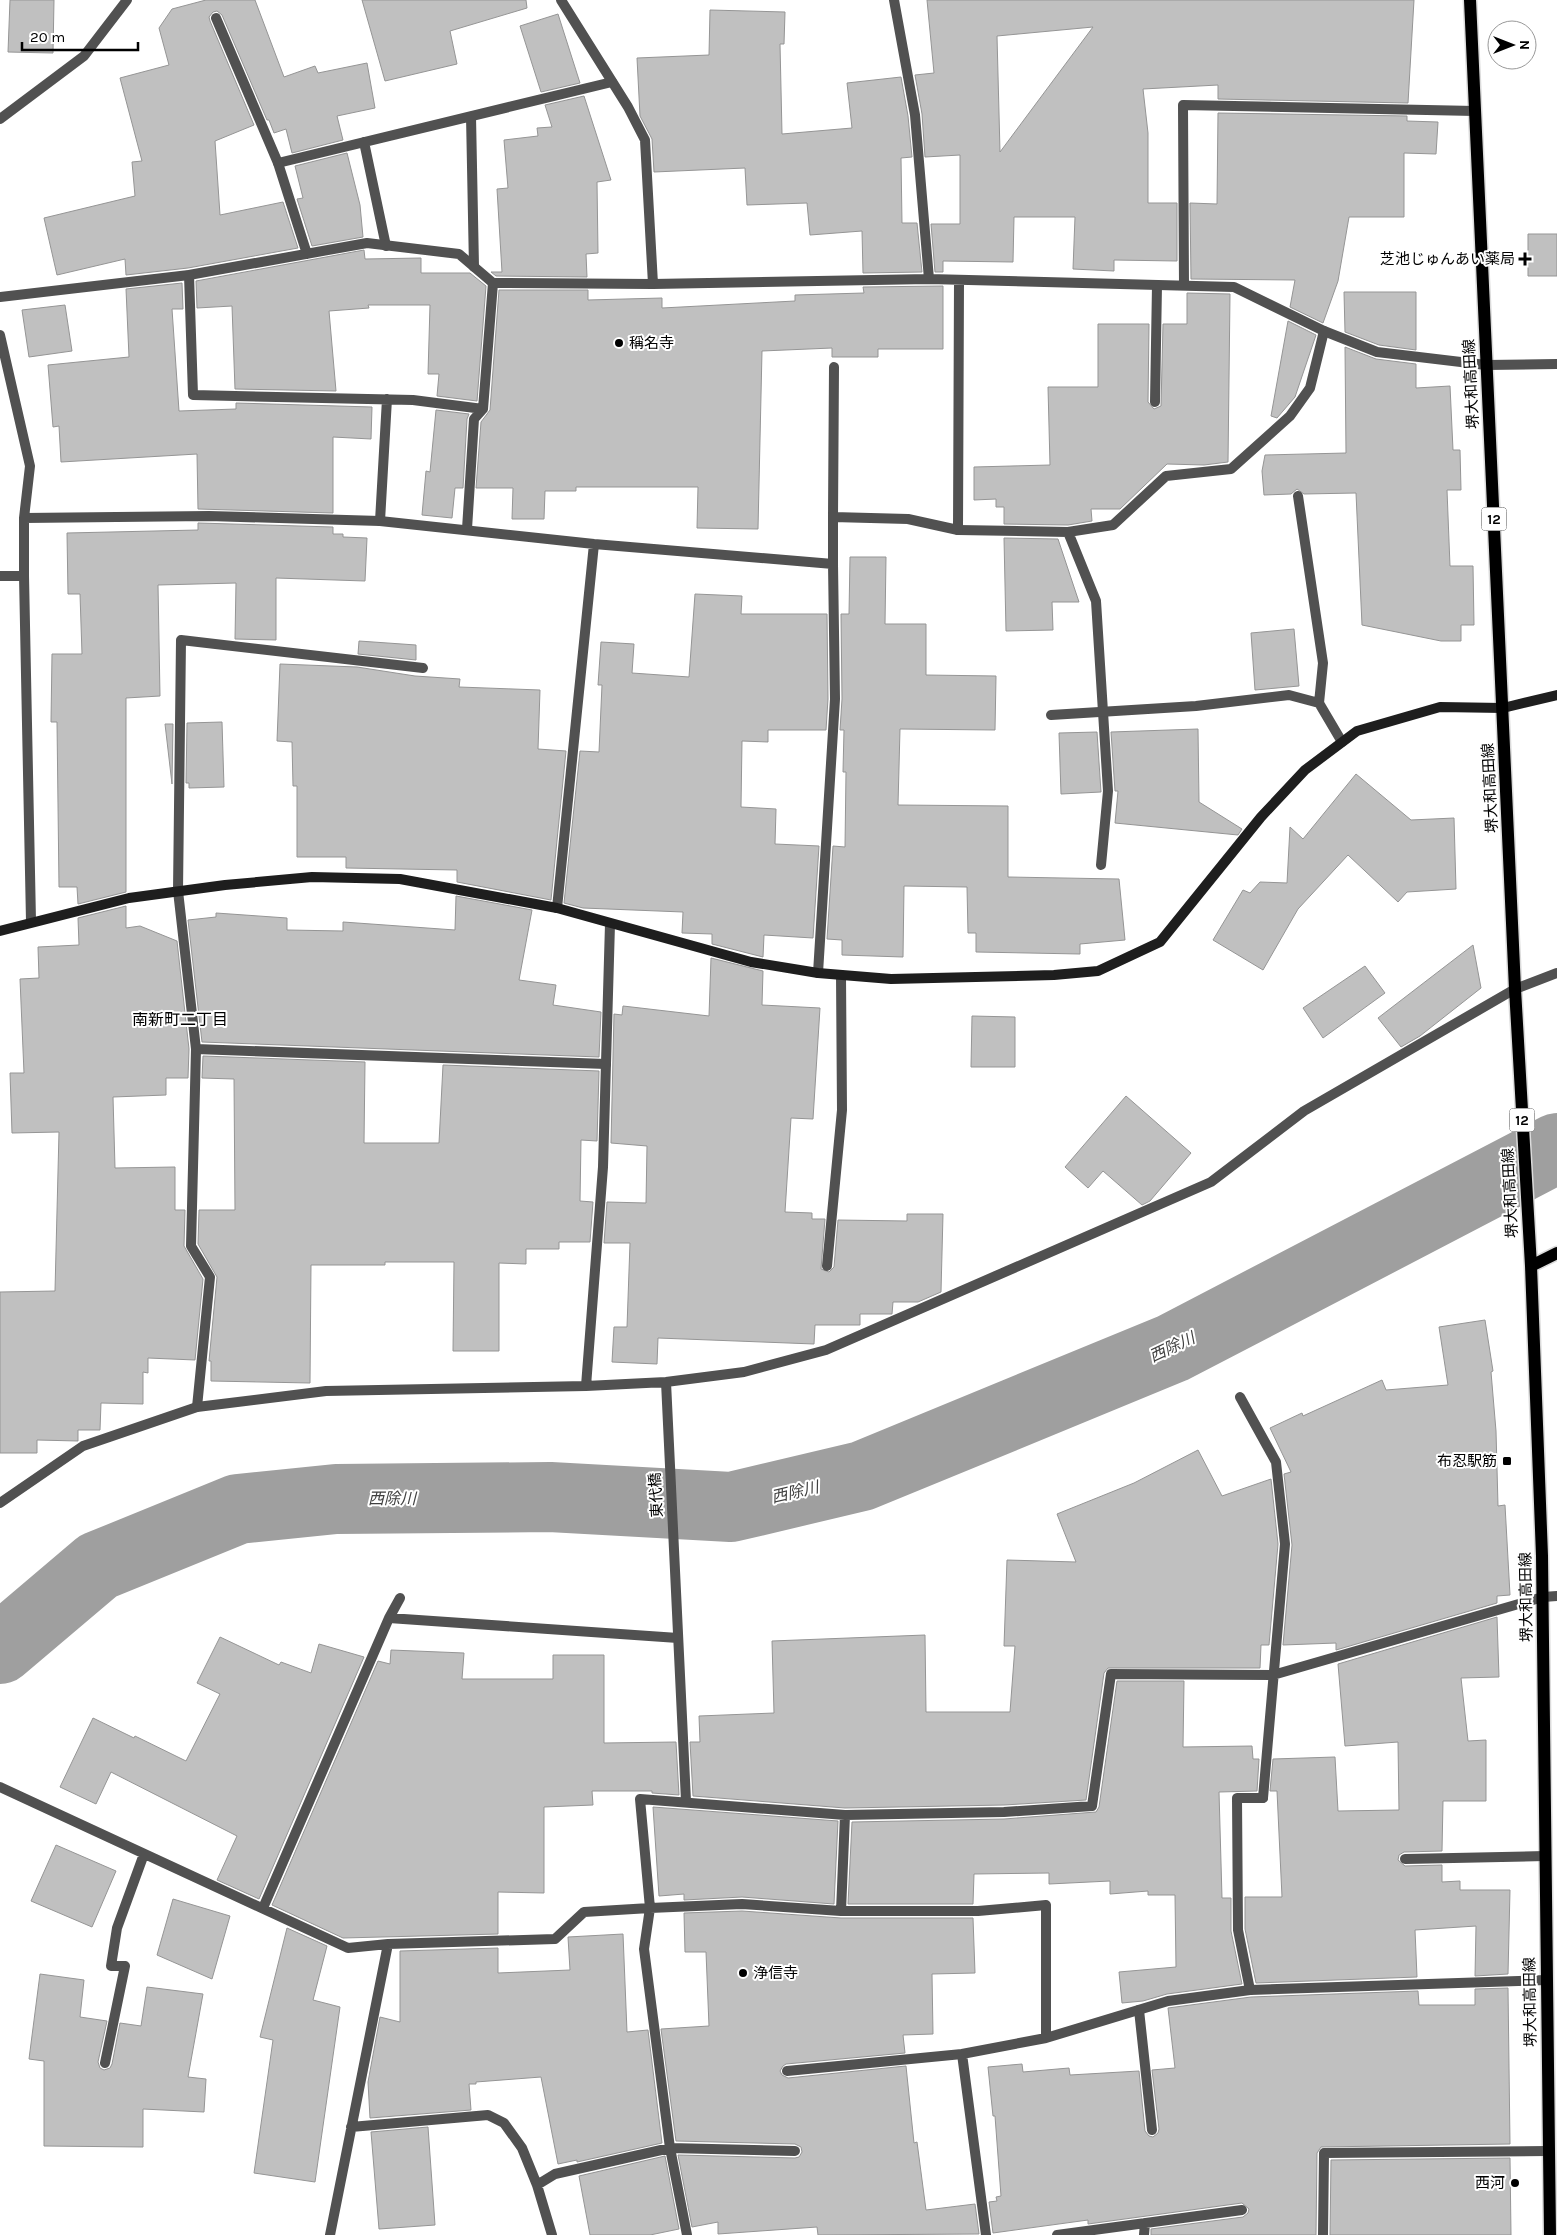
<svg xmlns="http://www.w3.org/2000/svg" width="1557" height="2235" viewBox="0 0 1557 2235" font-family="Karla,'Noto Sans JP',sans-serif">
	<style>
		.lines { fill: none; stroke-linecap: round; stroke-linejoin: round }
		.river { stroke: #9f9f9f; stroke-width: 70 }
		.building { fill: #c0c0c0; stroke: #959595; fill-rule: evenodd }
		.primary-casing { stroke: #dbdbdb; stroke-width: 15 }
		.lane { stroke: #515151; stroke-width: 10 }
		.street { stroke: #515151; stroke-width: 10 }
		.secondary { stroke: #1e1e1e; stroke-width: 10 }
		.primary { stroke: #000; stroke-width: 12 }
		.poi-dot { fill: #000; stroke: #fff; stroke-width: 2 }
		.labels { text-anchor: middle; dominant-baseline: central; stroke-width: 4; stroke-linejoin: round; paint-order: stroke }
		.shield { fill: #fff; stroke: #4c4c4c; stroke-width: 1 }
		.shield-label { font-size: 14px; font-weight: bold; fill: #000 }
		.poi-label { font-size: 15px; fill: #000; stroke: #fff; text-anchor: end }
		.street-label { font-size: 15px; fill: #000; stroke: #fff }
		.neighbourhood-label { font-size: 16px; fill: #000; stroke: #fff }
		.water-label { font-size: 16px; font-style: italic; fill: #404040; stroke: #fff }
	</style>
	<rect width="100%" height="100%" fill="#fff"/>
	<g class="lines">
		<path class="river" d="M0 1649 98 1566 238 1509 336 1499 550 1497 731 1507 862 1476 1173 1348 1557 1148"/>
	</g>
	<path class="building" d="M10 0H54L53 53 8 52Z
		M206 0H255L284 77 315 66 318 73 367 63 375 108 337 116 343 140 292 153 286 129 274 133 269 120H267L222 15 217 11 213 12 209 17 210 21 254 125 215 141 220 215 283 202 298 248 188 268 126 275 125 259 57 275 44 218 135 196 132 162 142 161 120 78 169 65 159 28 172 9Z
		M362 0H526L527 8 450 31 457 64 385 81Z
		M927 0H1414L1408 103 1218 99V85L1143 89 1148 133V203H1177V261L1114 260V271L1073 269 1075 217H1014L1013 262 943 261V272H935L931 224H960V155L925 157 922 114 915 75 934 73ZM1093 27 1000 152 997 36Z
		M710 10 785 12 784 44H780L782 134 852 128 847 83 901 77 908 116 912 157 901 158 902 223H917L922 272 863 273 862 231 810 235 807 203 747 205 745 168 654 172 652 139 640 116 637 58 709 55Z
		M558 14 580 83 541 92 520 26Z
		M584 96 611 180 597 182 598 253 586 254 587 277 496 276 491 272H502L497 189 508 188 504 140 538 136 537 128 552 127 545 105Z
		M1218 113 1407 116V121L1438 122 1436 154 1404 153V217H1349L1338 281 1323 323 1290 307 1295 280 1191 279 1190 203 1217 204Z
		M347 153 360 205 363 237 312 246 297 199 303 198 295 166Z
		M1528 234H1557V276H1528Z
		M364 250 365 259 421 258V273H470L486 286 477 401 437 396 439 374H428L430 305H368L369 308 329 311 336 391 235 389 232 306 197 308 196 281Z
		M182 283 183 309H172L179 411 236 409V403L372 407 371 439 333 437V513L198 509 197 454 61 462 59 426 53 427 48 365 129 357 126 289Z
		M943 286V349H878V357H832V348L762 351 758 529 697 528 698 487H576V491H545L544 519H512L513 488H476L481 422 490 410 499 290H588V300L662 298V308L795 301V295L864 293 863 287Z
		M1344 292H1416V350L1379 345 1345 332Z
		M1187 293 1230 294 1228 462 1204 465 1167 464 1120 509H1091L1092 521 1068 525 1004 524V507H996V499L974 500V467L1050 465 1048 387H1098V324H1149L1148 402 1154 409 1161 406 1163 324H1187Z
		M65 305 72 351 29 357 22 310Z
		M1288 321 1316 335 1295 397 1277 418 1271 416Z
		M1345 347 1376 359 1416 364V388L1450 386 1453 450H1460L1461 490H1447L1450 566H1473L1474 625H1461V641H1441L1362 625 1356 493 1304 494 1297 489 1291 494 1264 495 1262 471 1265 455 1346 453Z
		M436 410 469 414 467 419 463 488H455L452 518 422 515 426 471 430 472Z
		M198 523 333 527V534H343V537L367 538 365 581 276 578V640L235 639 236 583 158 585 160 696 126 698V892L78 904 77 887H59L57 722H51L52 654H82L80 594H68L67 533 198 530Z
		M1004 538 1058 539 1079 602H1052L1053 630 1006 631Z
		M850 557H886L885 624H926V675L996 676 995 730 900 729 898 805 1008 806V877L1119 879 1125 940 1080 944V954L976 952V933H968L967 887 904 886 903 957 842 955V940L827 939 833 846 845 847 846 772H843L844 730H840L842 699 841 614H849Z
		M695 594 742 596 741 614H827L828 699 826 730H768V742L742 741 741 807 776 809 775 844 819 846 813 938 764 935 763 957 712 944V934L682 933 683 912 583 908 564 903 580 751 599 752 602 685H598L601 642 634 644 632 673 689 677Z
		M1294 629 1299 686 1255 690 1251 633Z
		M359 641 416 645V660L358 654Z
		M280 664 357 667 415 676 460 679 459 687 540 690 538 749 566 751 551 900 457 882V870L346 868V857H297V786H293L292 742 277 741Z
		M222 722 224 787 189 788V783H186L187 723Z
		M165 724H173L172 784Z
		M1198 729 1199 802 1242 829 1238 835 1115 823 1118 791H1115L1111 732Z
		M1097 732 1101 792 1061 794 1059 733Z
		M1356 774 1411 820 1454 818 1456 889 1407 892 1398 902 1348 855 1298 909 1263 970 1213 940 1243 890 1250 893 1260 882 1287 883 1290 827 1303 839Z
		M456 896 532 910 519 980 556 985 553 1005 601 1012 599 1057 202 1042 188 920 216 917V913L287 918V930L343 931V922L455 930Z
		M126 906V928L140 926 177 941 189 1049 188 1078H166V1095L113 1097 115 1168 175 1167V1210H185L184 1246 203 1279 195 1360 148 1358V1373L143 1372V1404L101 1403 100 1430H78V1441L37 1440V1453H0V1292L55 1291 59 1132 12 1133 10 1073H24L20 979 39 978 38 947 79 945 78 918Z
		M1473 945 1481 988 1420 1036 1401 1047 1378 1018Z
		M711 958 763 971 762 1005 820 1008 813 1119 791 1118 785 1212 812 1213V1219H825L821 1269 829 1272 834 1267 838 1220 907 1221V1214H943L941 1292 918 1302H893L892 1314H860V1325H815L814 1344 658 1338 657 1364 612 1362 614 1327H627L630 1243H604L607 1202 646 1203 647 1146 611 1143 614 1014 622 1015 623 1006 709 1016Z
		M1365 966 1385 993 1323 1038 1303 1008Z
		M972 1016 1015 1017V1067H971Z
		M203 1056 365 1062 364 1143H439L443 1065 599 1071 597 1141 581 1140 580 1201 593 1202 590 1242H559V1249H526V1264L499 1263V1351H453L454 1262H385V1265H311L310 1383 211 1381V1361H209L217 1277 198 1244 199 1210H235L234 1079 202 1078Z
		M1126 1096 1191 1153 1150 1201 1142 1205 1103 1171 1088 1188 1065 1167Z
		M1485 1320 1493 1371 1491 1372 1496 1431 1498 1506 1505 1505 1510 1595 1497 1596V1603L1336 1650V1643L1283 1645 1292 1545 1284 1474 1291 1472 1270 1428 1302 1413 1303 1416 1382 1380 1386 1390 1448 1385 1439 1327Z
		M1198 1450 1222 1496 1271 1479 1278 1544 1269 1645H1261L1260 1668H1108L1104 1673 1086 1800 1004 1805 845 1808 693 1796 690 1742H700L699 1716 774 1713 772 1641 925 1635 926 1712H1010L1015 1646H1004L1007 1560 1076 1562 1057 1514 1134 1483Z
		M1497 1617 1499 1677 1461 1678 1468 1741 1486 1740V1801H1443L1442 1851 1404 1852 1399 1855 1398 1860 1405 1866 1442 1865V1882L1460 1881V1890H1510L1508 1974 1475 1976 1476 1926 1415 1930 1417 1977 1256 1983 1245 1929V1897H1282L1277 1791H1270L1273 1759 1335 1757 1338 1811 1399 1810 1398 1742 1345 1746 1338 1664Z
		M220 1637 279 1665 281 1662 311 1673 319 1644 364 1657 259 1899 217 1880 237 1836 111 1772 96 1804 60 1787 93 1718 134 1738 135 1736 186 1761 220 1694 197 1683Z
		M391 1650 464 1653 462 1679H553V1655H604V1743L676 1742 679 1795 652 1793V1791H592L593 1805 544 1807V1893L498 1892V1934L343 1938 272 1905 378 1661 390 1664Z
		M1117 1681H1184L1183 1747 1252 1746 1253 1759H1259L1257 1791 1219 1792 1222 1898H1231V1931L1242 1984 1167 1994 1143 2001 1122 2003 1119 1972 1176 1967 1175 1895H1148V1891L1110 1894V1881L1049 1884V1873L974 1874 973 1904H848L852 1822 1004 1819 1096 1812 1099 1807Z
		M653 1807 838 1821 834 1904 742 1897 684 1900V1894L659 1896Z
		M56 1845 116 1871 92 1927 31 1901Z
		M173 1899 230 1916 212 1979 157 1955Z
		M742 1911 841 1918H973L975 1973 932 1974 933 2034 903 2035 905 2053 786 2064 783 2066 780 2071 782 2075 788 2078 906 2066 914 2143 917 2142 926 2210 975 2204 979 2234 818 2235 817 2227 718 2234V2222L692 2227 678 2155 795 2158 799 2157 802 2152 801 2147 795 2144 676 2141 661 2029 709 2026 706 1952H685L684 1913Z
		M287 1928 327 1946 313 2000 340 2007 315 2182 254 2173 273 2040 260 2037Z
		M623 1934 627 2032 648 2030 662 2143 577 2162V2160L558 2164 541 2077 476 2082V2084H469L471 2110 370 2118 368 2082 380 2017 400 2022V1951L498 1948V1973L570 1970 568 1937Z
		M40 1974 84 1980 80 2017 107 2021 98 2062 100 2068 104 2070 110 2068 112 2064 120 2023 141 2026 147 1987 203 1994 188 2077 206 2079 204 2112 143 2109V2147L44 2146V2061L29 2059Z
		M1508 1988 1510 2144 1321 2147 1317 2153 1316 2235H1151V2229L1243 2217 1248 2213 1249 2209 1242 2203 1088 2224V2220L993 2233 989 2202 997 2201 996 2197 1001 2196 995 2116H993L988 2067 1022 2064 1023 2072 1069 2068 1070 2075 1139 2071 1145 2131 1149 2136 1153 2137 1158 2133 1159 2129 1152 2070 1175 2068 1168 2008 1251 1997 1418 1991 1419 2005H1475V1989Z
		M428 2127 435 2225 379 2229 371 2132Z
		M665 2156 679 2229 650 2235H590L579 2176Z
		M1510 2158 1511 2235H1330L1331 2160Z"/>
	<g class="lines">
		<defs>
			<path id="primary" d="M1470 0 1515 989 1531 1266 1542 1556 1550 2235
				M1531 1266 1557 1253"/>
		</defs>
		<use href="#primary" class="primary-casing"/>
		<path class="lane" d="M471 116 474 267
			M364 142 386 246
			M278 163 612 82
			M189 275 193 395 413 400 483 409
			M1155 402 1157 285
			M380 521 387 399
			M467 529 474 419 483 409 493 283
			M958 530 1068 532 1113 525 1166 476 1231 469 1290 416 1310 388 1324 331
			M1068 532 1096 601 1108 791 1101 865
			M0 576H24
			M196 1049 606 1064
			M197 1407 210 1277 191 1246 196 1049 178 891 181 640 423 668
			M1405 1859 1545 1856
			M1250 1990 1238 1930 1237 1798H1263
			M1139 2010 1152 2130"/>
		<path class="street" d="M561 0 628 107 645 140 653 284
			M894 0 915 115 929 279
			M216 18 278 163 307 254
			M0 119 84 56 127 0
			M1184 286 1183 105 1475 111
			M0 297 189 275 367 243 459 254 493 283 653 284 929 279 1234 287 1324 331 1377 352 1486 365 1557 364
			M0 335 30 466 24 518V576L31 921
			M1298 496 1323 663 1319 703
			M833 517 834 367
			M24 518 209 516 380 521 594 544 833 564V517L908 519 958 530 959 281
			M1051 715 1196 706 1289 695 1319 703 1342 742
			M557 908 594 544
			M818 973 835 699 833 564
			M827 1266 842 1110 841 975
			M666 1382 686 1801
			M586 1386 603 1167 610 924
			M1240 1397 1276 1462 1285 1544 1263 1798
			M0 1503 83 1446 197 1407 326 1391 586 1386 666 1382 744 1372 826 1350 1211 1182 1304 1111 1515 989 1557 973
			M389 1618 678 1638
			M0 1787 348 1948 388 1944 555 1939 584 1912 650 1908 640 1799 845 1815 1004 1812 1092 1806 1111 1674 1273 1675 1543 1597 1557 1596
			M263 1908 389 1618 400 1598
			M841 1911 845 1815
			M105 2063 125 1966H111L117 1928 144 1854
			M787 2071 962 2054
			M351 2127 488 2115 504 2123 522 2148 537 2185
			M330 2235 388 1944
			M552 2235 537 2185 555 2174 670 2148 795 2151
			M687 2235 670 2148 644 1949 650 1908 742 1904 841 1911H978L1046 1905V2038
			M986 2235 962 2054 1046 2038 1168 2001 1250 1990 1546 1980
			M1057 2235 1242 2210
			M1144 2235 1145 2223
			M1323 2235 1324 2153 1548 2151"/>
		<path class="secondary" d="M0 931 129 898 225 885 312 877 400 879 557 908 751 962 818 973 891 979 1054 975 1098 971 1160 942 1261 817 1305 770 1357 731 1440 707 1503 708 1557 695"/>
		<use href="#primary" class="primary"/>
	</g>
	<g class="poi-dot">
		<path d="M1522.5 251.5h5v5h5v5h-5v5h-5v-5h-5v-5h5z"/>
		<circle cx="619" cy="343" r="5"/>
		<rect x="1502" y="1456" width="10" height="10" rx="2.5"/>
		<circle cx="743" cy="1973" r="5"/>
		<circle cx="1515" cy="2183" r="5"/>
	</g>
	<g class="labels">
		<g class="shield">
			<rect x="1481.5" y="507.5" width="25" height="23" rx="4"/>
			<rect x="1509.5" y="1108.5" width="25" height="23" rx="4"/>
		</g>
		<g class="shield-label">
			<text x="1494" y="519">12</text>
			<text x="1522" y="1120">12</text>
		</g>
		<g class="poi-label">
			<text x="1515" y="259">芝池じゅんあい薬局</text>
			<text x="629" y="343" text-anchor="start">稱名寺</text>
			<text x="1497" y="1461">布忍駅筋</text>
			<text x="753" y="1973" text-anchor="start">浄信寺</text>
			<text x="1505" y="2183">西河</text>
		</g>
		<g class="street-label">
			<text transform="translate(1471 384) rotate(-93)">堺大和高田線</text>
			<text transform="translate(1490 788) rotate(-93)">堺大和高田線</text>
			<text transform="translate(1510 1193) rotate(-93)">堺大和高田線</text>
			<text transform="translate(656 1495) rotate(-93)">東代橋</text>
			<text transform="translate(1526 1597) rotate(-91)">堺大和高田線</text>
			<text transform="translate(1530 2002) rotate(-91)">堺大和高田線</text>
		</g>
		<g class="neighbourhood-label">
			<text x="180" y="1019">南新町二丁目</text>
		</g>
		<g class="water-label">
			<text transform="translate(1172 1347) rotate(-25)">西除川</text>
			<text transform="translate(795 1492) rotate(-13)">西除川</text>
			<text x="392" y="1498">西除川</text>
		</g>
	</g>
	<g transform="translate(1512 45) rotate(90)"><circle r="24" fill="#ffffff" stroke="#999999"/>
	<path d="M0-4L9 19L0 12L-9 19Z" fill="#000000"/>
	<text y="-8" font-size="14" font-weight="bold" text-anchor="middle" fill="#000000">N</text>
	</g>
	<path d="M22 42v8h116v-8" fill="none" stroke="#000000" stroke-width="2.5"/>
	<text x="30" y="42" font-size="15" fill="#000000" stroke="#ffffff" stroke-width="4" paint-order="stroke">20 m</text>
</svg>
